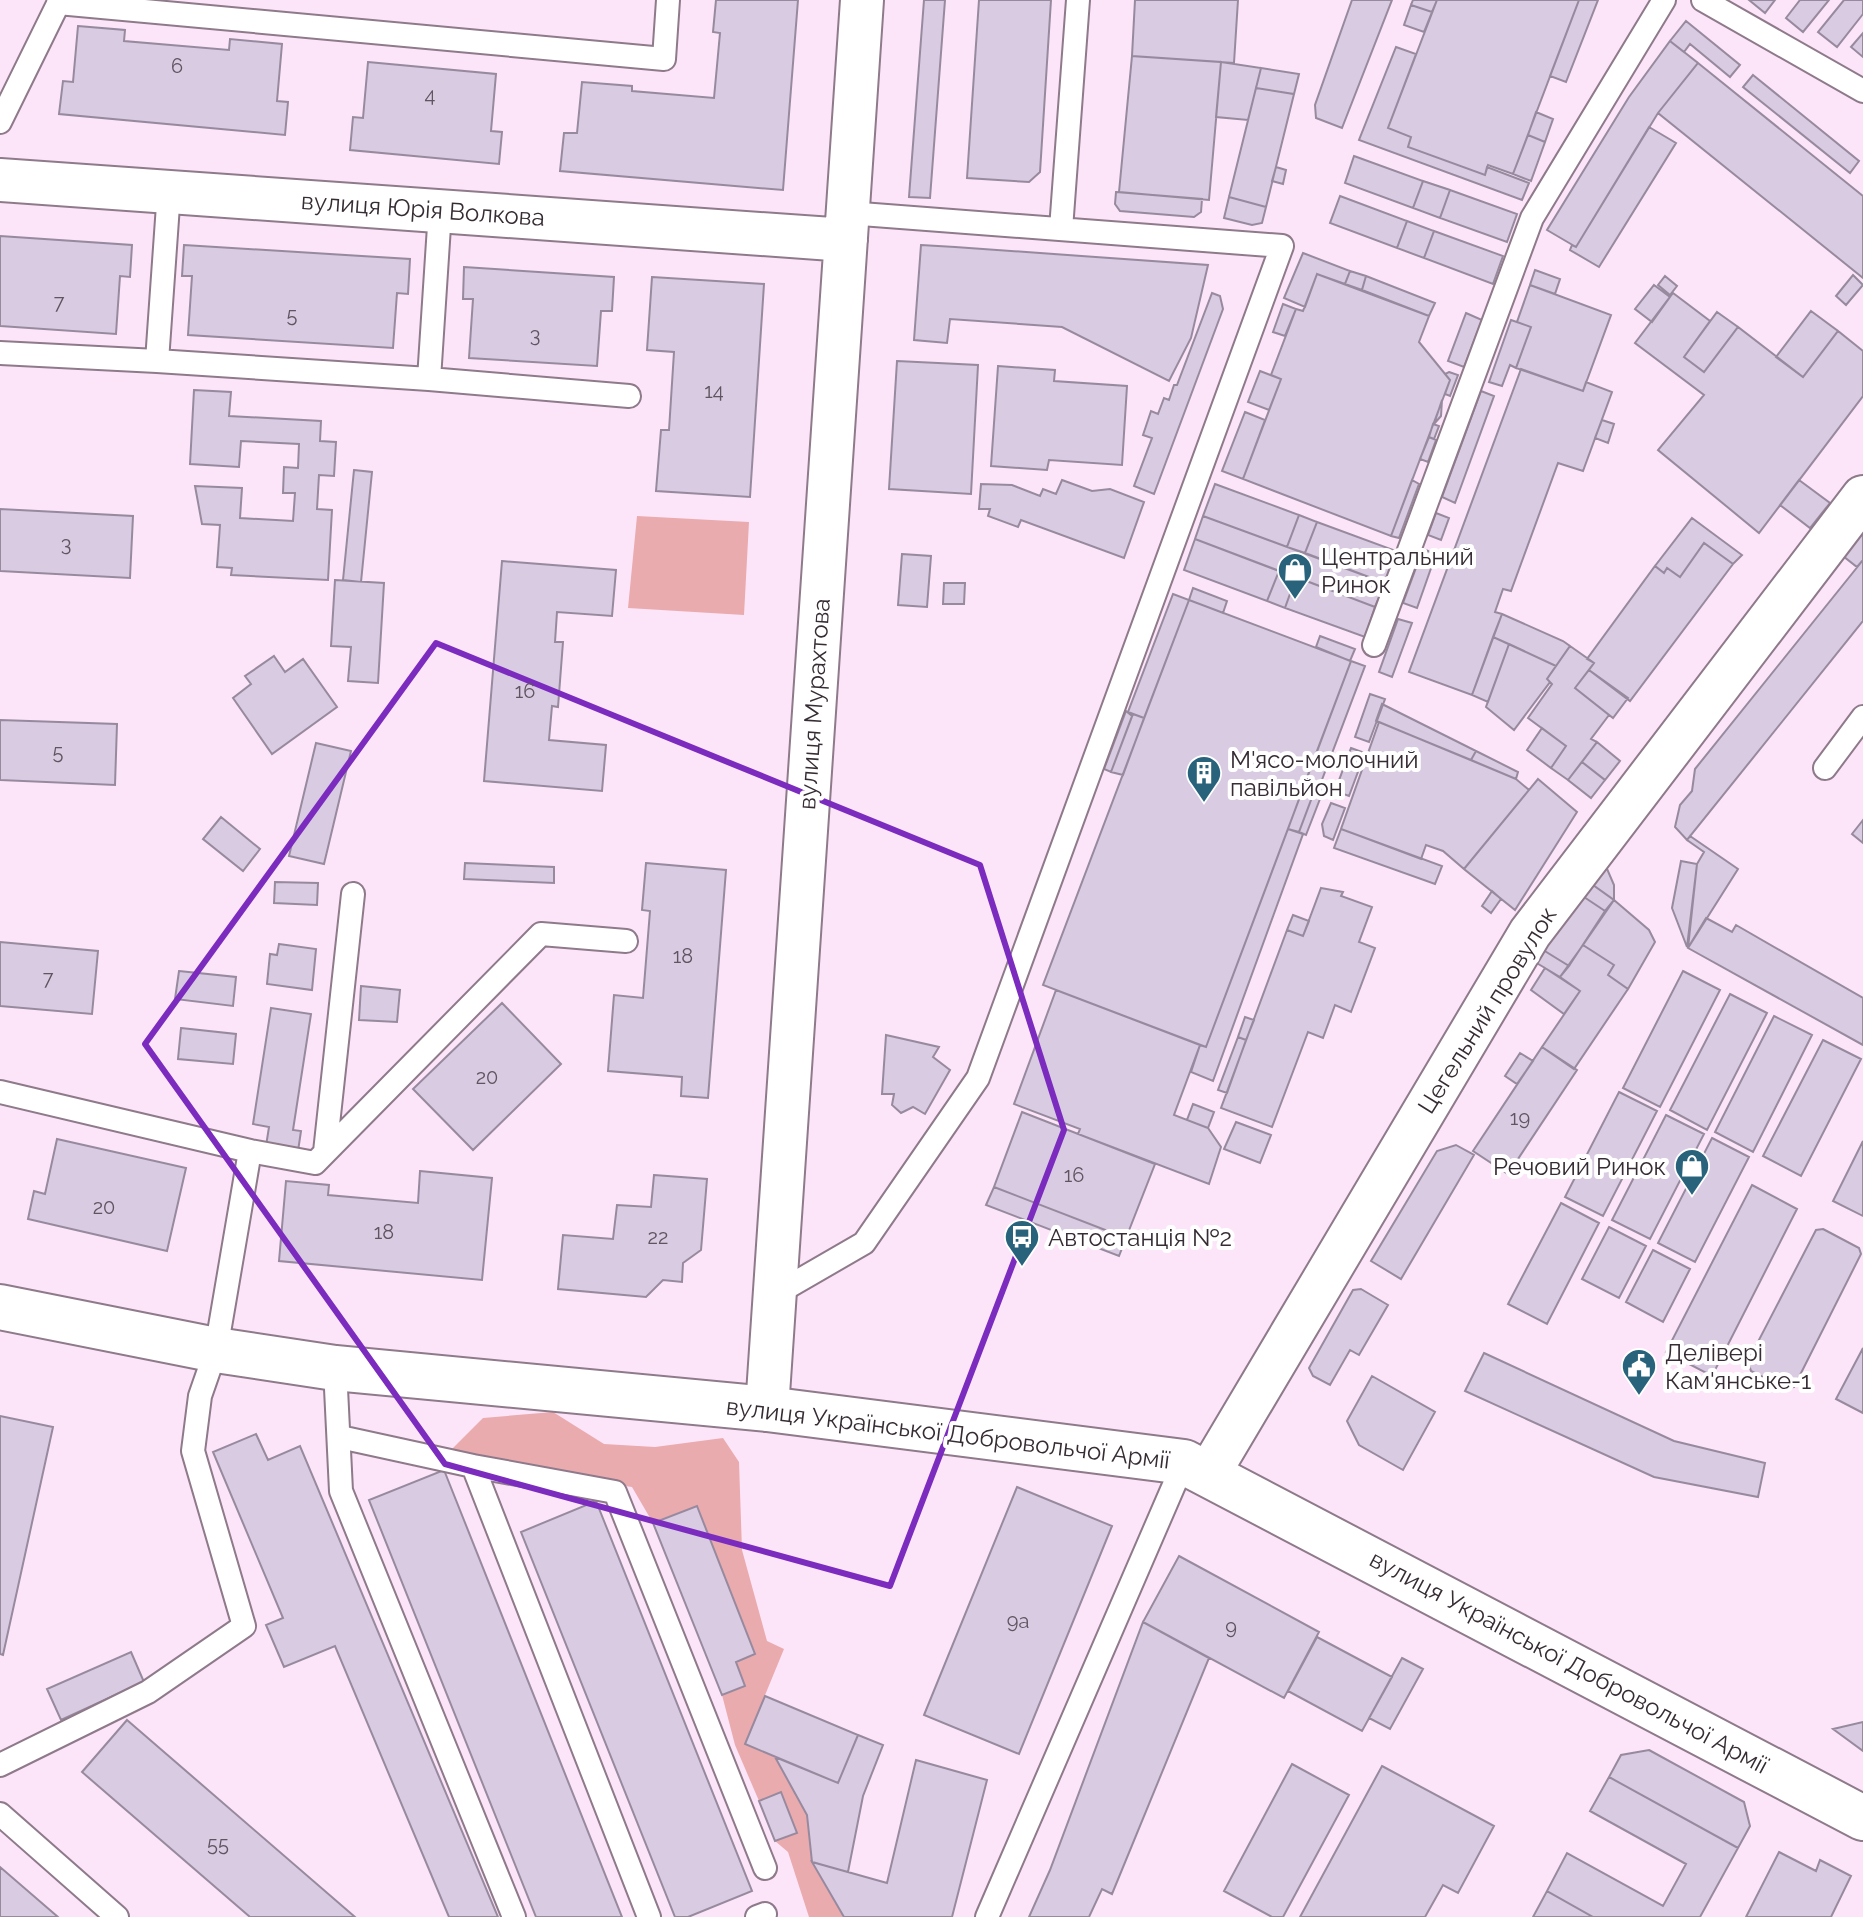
<svg xmlns="http://www.w3.org/2000/svg" width="1863" height="1917" viewBox="0 0 1863 1917" font-family="Raleway,sans-serif">
	<style>
		.green { fill: #eaabaf }
		.building { fill: #d9cbe2; stroke: #978a9f; stroke-width: 2 }
		.lines { fill: none; stroke-linecap: round; stroke-linejoin: round }
		.service-casing { stroke: #8e7a8a; stroke-width: 26 }
		.minor-casing { stroke: #8e7a8a; stroke-width: 46 }
		.tertiary-casing { stroke: #8e7a8a; stroke-width: 48 }
		.service { stroke: #fff; stroke-width: 22 }
		.minor { stroke: #fff; stroke-width: 42 }
		.tertiary { stroke: #fff; stroke-width: 44 }
		.marked { fill: none; stroke: #7b2cbf; stroke-width: 6; stroke-linejoin: round }
		.labels { text-anchor: middle; dominant-baseline: central; stroke-width: 8; stroke-linejoin: round; paint-order: stroke }
		.number-label { font-size: 20px; fill: #5f5460 }
		.street-label { font-size: 24px; fill: #362d34; stroke: #fff }
		.poi-label { font-size: 24px; fill: #362d34; stroke: #fff; text-anchor: start }
	</style>
	<rect width="100%" height="100%" fill="#fce5f8"/>
	<path class="green" d="M637 516 749 522 744 615 628 608Z
		M553 1412 604 1444 655 1447 723 1438 739 1462 742 1550 767 1641 784 1649 745 1744 775 1757 807 1815 812 1862 844 1917H809L788 1852 775 1841 797 1832 781 1792 759 1801 735 1745 722 1695 744 1686 736 1662 755 1653 697 1506 653 1523 632 1487 441 1460 483 1418Z"/>
	<path class="building" d="M716 0H798L783 190 560 171 564 133H577L582 82 632 86V91L714 98 720 33 713 32Z
		M924 0H945L930 198 909 197Z
		M979 0H1051L1040 172 1029 182 967 178Z
		M1135 0H1238L1234 63 1132 56Z
		M1352 0H1392L1342 128 1316 118 1315 105Z
		M1413 0H1437L1432 12 1411 5Z
		M1437 0H1579L1513 174 1488 165 1485 175 1408 147 1411 137 1388 128Z
		M1579 0H1598L1566 82 1550 76Z
		M1749 0H1775L1765 13Z
		M1800 0H1829L1803 32 1786 18Z
		M1844 0H1863V14L1837 47 1818 32Z
		M1411 5 1432 12 1424 32 1404 25Z
		M1686 21 1740 65 1730 77 1690 44 1684 52 1670 41Z
		M78 26 125 30 124 41 229 50 230 39 282 44 277 101 288 102 285 135 59 114 63 81 73 82Z
		M1863 33V57L1851 47Z
		M1670 41 1698 63 1658 113 1576 247 1547 230 1629 97Z
		M1396 47 1416 54 1388 128 1411 137 1408 147 1485 175 1487 167 1529 183 1522 200 1359 140Z
		M1132 56 1221 62 1209 200 1119 192Z
		M368 62 496 74 491 131 502 132 499 164 350 150 353 117 363 118Z
		M1221 62 1261 68 1248 120 1216 117Z
		M1698 63 1863 196V278L1658 113Z
		M1261 68 1299 74 1294 94 1256 88Z
		M1753 75 1859 161 1850 173 1743 87Z
		M1256 88 1294 94 1266 207 1229 197Z
		M1536 112 1553 119 1545 142 1528 135Z
		M1649 127 1676 143 1599 267 1570 250 1572 245 1576 247Z
		M1528 135 1545 142 1531 181 1513 174Z
		M1354 156 1423 181 1413 208 1345 183Z
		M1276 167 1286 170 1283 184 1272 181Z
		M1423 181 1450 190 1440 218 1413 208Z
		M1450 190 1517 214 1507 242 1440 218Z
		M1116 192 1202 199 1201 212 1194 217 1120 211 1115 204Z
		M1340 196 1407 221 1397 248 1330 223Z
		M1229 197 1266 207 1262 223 1252 225 1224 218Z
		M1407 221 1434 231 1424 258 1397 248Z
		M1434 231 1503 256 1493 284 1424 258Z
		M0 236 132 245 130 277 120 276 116 334 0 326Z
		M184 245 410 259 408 294 397 293 393 348 188 335 192 276H182Z
		M921 245 955 247 1208 265 1191 338 1169 381 1062 327 950 319 947 343 914 340Z
		M1303 253 1350 271 1345 284 1317 274 1305 307 1284 298Z
		M464 267 614 277 612 311H601L597 366 469 358 473 299H463Z
		M1535 270 1560 279 1555 294 1530 285Z
		M1350 271 1366 276 1362 290 1345 284Z
		M1317 274 1429 316 1419 342 1450 380 1391 536 1243 479 1281 379 1271 375 1296 309 1303 311Z
		M1853 275 1863 285 1846 305 1836 296Z
		M1366 276 1435 303 1429 316 1362 290Z
		M1665 276 1677 286 1670 295 1658 285Z
		M652 277 764 284 750 497 656 491 661 430H669L674 352 647 350Z
		M1530 285 1611 315 1583 391 1516 368 1531 327 1517 322Z
		M1654 285 1670 297 1652 322 1635 309Z
		M1212 293 1220 296 1223 309 1154 494 1134 486 1152 438 1143 435 1151 411 1158 414 1164 398 1169 400 1174 385H1177Z
		M1673 293 1710 321 1684 357 1704 372 1738 327 1803 377 1838 331 1863 351V396L1759 533 1658 450 1704 395 1635 343Z
		M1283 304 1296 309 1285 336 1273 332Z
		M1811 311 1838 331 1803 377 1776 357Z
		M1717 312 1738 327 1704 372 1684 357Z
		M1466 313 1482 320 1464 367 1448 361Z
		M1511 320 1531 327 1516 368 1510 365 1502 386 1489 382Z
		M897 361 978 365 971 494 889 489Z
		M998 366 1055 370 1054 381 1127 386 1122 465 1049 460 1047 470 991 466Z
		M1521 369 1583 391 1586 382 1612 392 1583 471 1558 463 1511 591 1503 589 1495 612 1502 614 1472 695 1409 672Z
		M1260 371 1281 379 1269 410 1248 402Z
		M1449 372 1458 375 1450 396 1445 394 1450 380 1445 374Z
		M194 390 231 392 229 416 321 421 320 441 336 442 334 476 319 475 317 509 332 510 328 580 231 575 232 568 217 567 220 525 202 524 195 486 242 488 240 518 293 521 295 493H283L284 467 298 468 299 444 241 441 239 467 190 464Z
		M1481 391 1494 396 1455 503 1442 497Z
		M1442 400 1441 416 1434 424Z
		M1245 412 1265 420 1243 479 1222 471Z
		M1602 420 1614 424 1608 443 1595 438Z
		M1433 424 1439 426 1434 439 1429 437Z
		M1429 437 1436 440 1428 462 1420 459Z
		M354 470 372 472 361 582 343 580Z
		M1062 480 1092 491 1110 489 1144 502 1124 558 1021 520 1018 527 988 516 990 509H979L981 484 1012 485 1040 496 1043 489 1056 494Z
		M1412 480 1419 484 1399 538 1391 536Z
		M1799 480 1830 503 1810 528 1780 505Z
		M1215 484 1299 515 1287 547 1203 516Z
		M0 509 133 516 130 578 0 571Z
		M1436 513 1449 518 1441 540 1428 535Z
		M1299 515 1317 522 1305 553 1287 547Z
		M1203 516 1385 583 1375 607 1195 539Z
		M1692 518 1742 555 1733 564 1704 543 1680 577 1667 568 1664 573 1655 566Z
		M1317 522 1396 551 1385 583 1305 553Z
		M1863 531V560L1857 567 1843 556Z
		M1195 539 1279 571 1267 601 1184 570Z
		M1704 543 1733 564 1630 701 1589 670 1594 663 1587 659 1655 566 1664 573 1667 568 1680 577Z
		M1423 549 1436 554 1417 608 1403 603Z
		M902 554 931 556 927 607 898 605Z
		M1863 560V621L1687 840 1675 827 1680 805 1692 791 1695 769Z
		M502 561 616 570 612 616 557 612 555 642H563L558 707 552 706 549 740 606 745 602 791 484 781Z
		M1279 571 1296 577 1285 608 1267 601Z
		M1296 577 1375 607 1365 637 1285 608Z
		M335 580 384 583 378 683 348 681 351 647 331 646Z
		M944 583H965L964 604H943Z
		M1193 588 1227 601 1223 613 1189 600Z
		M1173 594 1189 600 1144 718 1128 712Z
		M1189 600 1351 661 1206 1047 1043 985Z
		M1502 614 1563 641 1570 646 1556 666 1493 637Z
		M1398 619 1412 623 1392 677 1379 672Z
		M1320 636 1355 649 1350 661 1316 647Z
		M1493 637 1509 644 1488 702 1472 695Z
		M1509 644 1556 666 1547 679 1550 682 1514 730 1486 707Z
		M1570 646 1594 663 1575 688 1609 715 1591 739 1597 742 1568 780 1551 768 1566 746 1528 718 1552 684 1547 679Z
		M274 656 285 672 303 659 337 707 272 754 233 698 251 684 245 676Z
		M1351 661 1365 666 1320 785 1306 780Z
		M1589 670 1628 698 1613 718 1575 688Z
		M1370 694 1385 699 1369 742 1355 737Z
		M1382 704 1476 751 1471 760 1376 721Z
		M1126 711 1132 716 1111 772 1104 769Z
		M1133 714 1144 718 1123 775 1111 772Z
		M0 720 117 724 115 785 0 780Z
		M1379 722 1516 779 1529 790 1464 869 1443 851 1426 845 1421 859 1341 829Z
		M1542 728 1566 746 1551 768 1527 750Z
		M1597 742 1620 761 1605 780 1582 762Z
		M316 743 351 751 324 864 289 856Z
		M1351 748 1365 753 1349 796 1335 791Z
		M1476 751 1518 772 1516 779 1471 760Z
		M1582 762 1605 780 1591 798 1568 780Z
		M1538 779 1577 812 1515 910 1464 869Z
		M1306 780 1317 784 1299 832 1288 829Z
		M1317 784 1325 786 1306 835 1299 832Z
		M1331 803 1345 808 1333 840 1324 836 1322 824Z
		M221 817 260 849 243 871 203 839Z
		M1863 820V843L1852 834Z
		M1288 829 1303 834 1213 1081 1191 1072 1200 1045 1206 1047Z
		M1341 829 1442 866 1435 884 1334 848Z
		M1690 836 1738 869 1688 948 1697 864 1704 852 1687 840Z
		M1601 855 1614 885V900L1586 880Z
		M1681 861 1697 864 1687 947 1672 908Z
		M465 863 554 867V883L464 879Z
		M646 863 726 870 708 1098 681 1096 682 1077 608 1071 614 995 643 998 650 911 642 910Z
		M1586 880 1614 900 1605 911 1578 893Z
		M275 882 318 883 317 905 274 903Z
		M1321 888 1343 892 1341 896 1372 907 1359 942 1375 948 1351 1012 1335 1005 1323 1038 1308 1032 1272 1127 1221 1108 1287 930 1303 936Z
		M1492 891 1501 899 1491 913 1482 906Z
		M1578 893 1605 911 1569 966 1540 948Z
		M1614 900 1649 930 1655 942 1628 989 1608 975 1614 965 1583 945Z
		M1293 915 1309 921 1303 936 1287 930Z
		M1706 918 1732 932 1736 925 1863 998V1045L1688 948Z
		M0 942 98 951 92 1014 0 1006Z
		M279 944 316 949 312 990 267 984 270 954 277 955Z
		M1583 945 1614 965 1608 975 1628 989 1574 1069 1542 1047 1580 991 1560 977Z
		M1543 950 1569 966 1560 977 1535 962Z
		M1545 968 1580 991 1564 1014 1531 990Z
		M179 971 236 977 233 1006 175 999Z
		M1683 971 1720 990 1660 1107 1623 1088Z
		M361 986 400 990 397 1022 359 1020Z
		M1056 990 1200 1045 1174 1115 1208 1128 1221 1147 1209 1184 1078 1134 1080 1129 1014 1104Z
		M1730 994 1767 1013 1707 1130 1670 1110Z
		M502 1003 561 1064 473 1150 413 1089Z
		M271 1008 311 1014 293 1130 301 1131 298 1151 266 1146 269 1127 253 1124Z
		M1774 1016 1812 1035 1753 1152 1715 1132Z
		M1245 1017 1254 1020 1246 1040 1238 1037Z
		M181 1028 236 1034 233 1064 178 1059Z
		M886 1035 939 1047 933 1057 950 1070 925 1114 913 1107 901 1113 892 1105 894 1094H882Z
		M1238 1037 1246 1040 1227 1093 1218 1090Z
		M1823 1040 1861 1059 1801 1176 1763 1156Z
		M1542 1047 1577 1070 1508 1174 1473 1151Z
		M1520 1053 1533 1061 1517 1084 1505 1076Z
		M1619 1092 1657 1111 1603 1216 1565 1197Z
		M1193 1104 1214 1112 1208 1128 1187 1120Z
		M1022 1112 1155 1164 1126 1238 994 1187Z
		M1666 1115 1704 1134 1650 1239 1612 1220Z
		M1236 1122 1271 1135 1260 1163 1224 1149Z
		M1712 1138 1749 1157 1695 1262 1658 1243Z
		M57 1139 186 1168 167 1251 28 1219 34 1191 45 1194Z
		M1863 1141V1216L1833 1201Z
		M1456 1145 1474 1155 1401 1279 1371 1261 1437 1151Z
		M420 1171 492 1178 482 1280 279 1261 286 1181 329 1185 328 1195 418 1203Z
		M654 1175 707 1179 701 1250 683 1263 682 1282 663 1280 646 1297 558 1289 563 1235 613 1239 617 1205 651 1207Z
		M1752 1185 1797 1209 1712 1376 1666 1352Z
		M994 1187 1126 1238 1119 1256 986 1205Z
		M1561 1203 1599 1223 1547 1324 1508 1304Z
		M1609 1227 1646 1246 1619 1298 1582 1279Z
		M1823 1229 1859 1248 1861 1254 1794 1387 1784 1388 1751 1371 1748 1361 1816 1230Z
		M1653 1250 1690 1269 1663 1322 1626 1302Z
		M1361 1289 1388 1305 1359 1355 1350 1350 1330 1385 1313 1376 1309 1368 1353 1290Z
		M1863 1348V1413L1836 1399Z
		M1484 1353 1674 1441 1765 1463 1758 1497 1654 1477 1465 1391Z
		M1372 1376 1435 1412 1403 1470 1359 1445 1347 1421Z
		M0 1416 53 1427 3 1655 0 1654Z
		M256 1434 268 1460 300 1446 498 1917H449L335 1646 284 1667 266 1625 283 1618 213 1452Z
		M444 1470 622 1917H536L369 1500Z
		M1017 1487 1112 1526 1019 1754 924 1715Z
		M596 1501 752 1891 688 1917H675L521 1532Z
		M697 1506 755 1654 736 1662 745 1686 722 1695 653 1523Z
		M1179 1556 1319 1632 1284 1698 1143 1622Z
		M1143 1622 1209 1658 1112 1894 1102 1889 1089 1917H1029L1050 1870Z
		M1317 1637 1392 1677 1362 1731 1288 1691Z
		M131 1652 144 1682 61 1720 47 1689Z
		M1402 1658 1423 1669 1390 1729 1369 1718Z
		M765 1696 858 1735 838 1783 745 1744Z
		M127 1720 355 1917H250L82 1772Z
		M1863 1722V1751L1833 1729Z
		M858 1735 883 1745 863 1796 848 1872 812 1862 807 1815 775 1757 838 1783Z
		M1649 1750 1744 1802 1750 1826 1738 1848 1609 1777 1621 1755Z
		M916 1760 987 1780 952 1917H844L812 1862 887 1883Z
		M1292 1764 1349 1795 1283 1917H1272L1224 1891Z
		M1382 1766 1494 1826 1458 1893 1443 1885 1425 1917H1300Z
		M1609 1777 1738 1848 1700 1917H1593L1547 1891 1567 1853 1663 1906 1686 1864 1590 1811Z
		M781 1792 797 1833 775 1841 759 1801Z
		M1779 1852 1816 1871 1820 1860 1851 1876 1831 1917H1746Z
		M0 1867 58 1917H0Z
		M1547 1891 1593 1917H1533Z"/>
	<g class="lines">
		<defs>
			<path id="service" d="M1703 0 1863 91
				M58 3 664 59 668 0
				M0 122 60 0
				M169 191 157 361 429 379
				M440 211 429 379 629 396
				M1061 229 1078 0
				M0 353 157 361
				M1374 645 1532 218 1664 0
				M1825 768 1863 717
				M0 1092 250 1151 216 1350 200 1396 193 1451 244 1626 148 1692 0 1765
				M250 1151 315 1163 541 934 626 941
				M325 1152 353 894
				M774 1295 864 1243 978 1078 1282 246 848 213
				M335 1368 341 1491 514 1917
				M340 1437 473 1466 649 1917
				M473 1466 615 1492 765 1868
				M0 1814 117 1917
				M757 1917 765 1914
				M987 1917 1184 1462"/>
			<path id="minor" d="M0 180 846 240
				M767 1409 862 0
				M1209 1473 1530 933 1863 497"/>
			<path id="tertiary" d="M0 1307 216 1350 335 1368 767 1409 1184 1462 1863 1818"/>
		</defs>
		<use href="#service" class="service-casing"/>
		<use href="#minor" class="minor-casing"/>
		<use href="#tertiary" class="tertiary-casing"/>
		<use href="#service" class="service"/>
		<use href="#minor" class="minor"/>
		<use href="#tertiary" class="tertiary"/>
	</g>
	<path class="marked" d="M436 643 980 865 1064 1130 890 1586 445 1464 145 1044Z"/>
	<defs>
		<symbol id="shop-pin" viewBox="-11 -11 22 30"><path d="M0 17L-7.5 6A9.5 9.5 0 1 1 7.5 6Z" fill="#28637b" stroke="#fff"/><path d="M-5-2.5h2.3a2.7 3.5 0 0 1 5.4 0H5L5.5 6h-11ZM-1.5-2.5h3a1.5 2.3 0 0 0-3 0Z" fill="#fff"/></symbol>
		<symbol id="building-pin" viewBox="-11 -11 22 30"><path d="M0 17L-7.5 6A9.5 9.5 0 1 1 7.5 6Z" fill="#28637b" stroke="#fff"/><path d="M-4-6H4V6H1V3H-1V6H-4ZM-2.5-4.3h1.7v1.8h-1.7ZM.8-4.3h1.7v1.8H.8ZM-2.5-1h1.7V.8h-1.7ZM.8-1h1.7V.8H.8Z" fill="#fff"/></symbol>
		<symbol id="bus-pin" viewBox="-11 -11 22 30"><path d="M0 17L-7.5 6A9.5 9.5 0 1 1 7.5 6Z" fill="#28637b" stroke="#fff"/><path d="M-5-6H5V4H4V6H2V4H-2V6H-4V4H-5ZM-3.5-4V0h7V-4ZM-3.5 1.2v1.5H-2V1.2ZM2 1.2v1.5H3.5V1.2Z" fill="#fff"/></symbol>
		<symbol id="civic-pin" viewBox="-11 -11 22 30"><path d="M0 17L-7.5 6A9.5 9.5 0 1 1 7.5 6Z" fill="#28637b" stroke="#fff"/><path d="M-.6-6.5H3V-4.5H.6V-3L4-1V1h2V6H-6V1h2V-1L-.6-3ZM-1.2 2.5V6h2.4V2.5Z" fill="#fff"/></symbol>
	</defs>
	<g fill-rule="evenodd">
		<use href="#shop-pin" x="1275" y="550" width="40" height="54"/>
		<use href="#building-pin" x="1184" y="753" width="40" height="54"/>
		<use href="#shop-pin" x="1672" y="1146" width="40" height="54"/>
		<use href="#bus-pin" x="1002" y="1217" width="40" height="54"/>
		<use href="#civic-pin" x="1619" y="1346" width="40" height="54"/>
	</g>
	<g class="labels">
		<g class="number-label">
			<text x="177" y="66">6</text>
			<text x="430" y="95">4</text>
			<text x="59" y="302">7</text>
			<text x="292" y="315">5</text>
			<text x="535" y="335">3</text>
			<text x="714" y="391">14</text>
			<text x="66" y="544">3</text>
			<text x="525" y="691">16</text>
			<text x="58" y="752">5</text>
			<text x="683" y="956">18</text>
			<text x="48" y="978">7</text>
			<text x="487" y="1077">20</text>
			<text x="1520" y="1118">19</text>
			<text x="1074" y="1175">16</text>
			<text x="104" y="1207">20</text>
			<text x="384" y="1232">18</text>
			<text x="658" y="1237">22</text>
			<text x="1018" y="1621">9а</text>
			<text x="1231" y="1627">9</text>
			<text x="218" y="1844">55</text>
		</g>
		<g class="street-label">
			<text transform="translate(423 209) rotate(4)">вулиця Юрія Волкова</text>
			<text transform="translate(814 704) rotate(-86)">вулиця Мурахтова</text>
			<text transform="translate(1487 1010) rotate(-58)">Цегельний провулок</text>
			<text transform="translate(948 1433) rotate(7)">вулиця Української Добровольчої Армії</text>
			<text transform="translate(1569 1662) rotate(28)">вулиця Української Добровольчої Армії</text>
		</g>
		<g class="poi-label">
			<text x="1321" y="556">Центральний<tspan x="1321" dy="28">Ринок</tspan></text>
			<text x="1230" y="759">М'ясо-молочний<tspan x="1230" dy="28">павільйон</tspan></text>
			<text x="1666" y="1166" text-anchor="end">Речовий Ринок</text>
			<text x="1048" y="1237">Автостанція №2</text>
			<text x="1665" y="1352">Делівері<tspan x="1665" dy="28">Кам'янське-1</tspan></text>
		</g>
	</g>
</svg>
